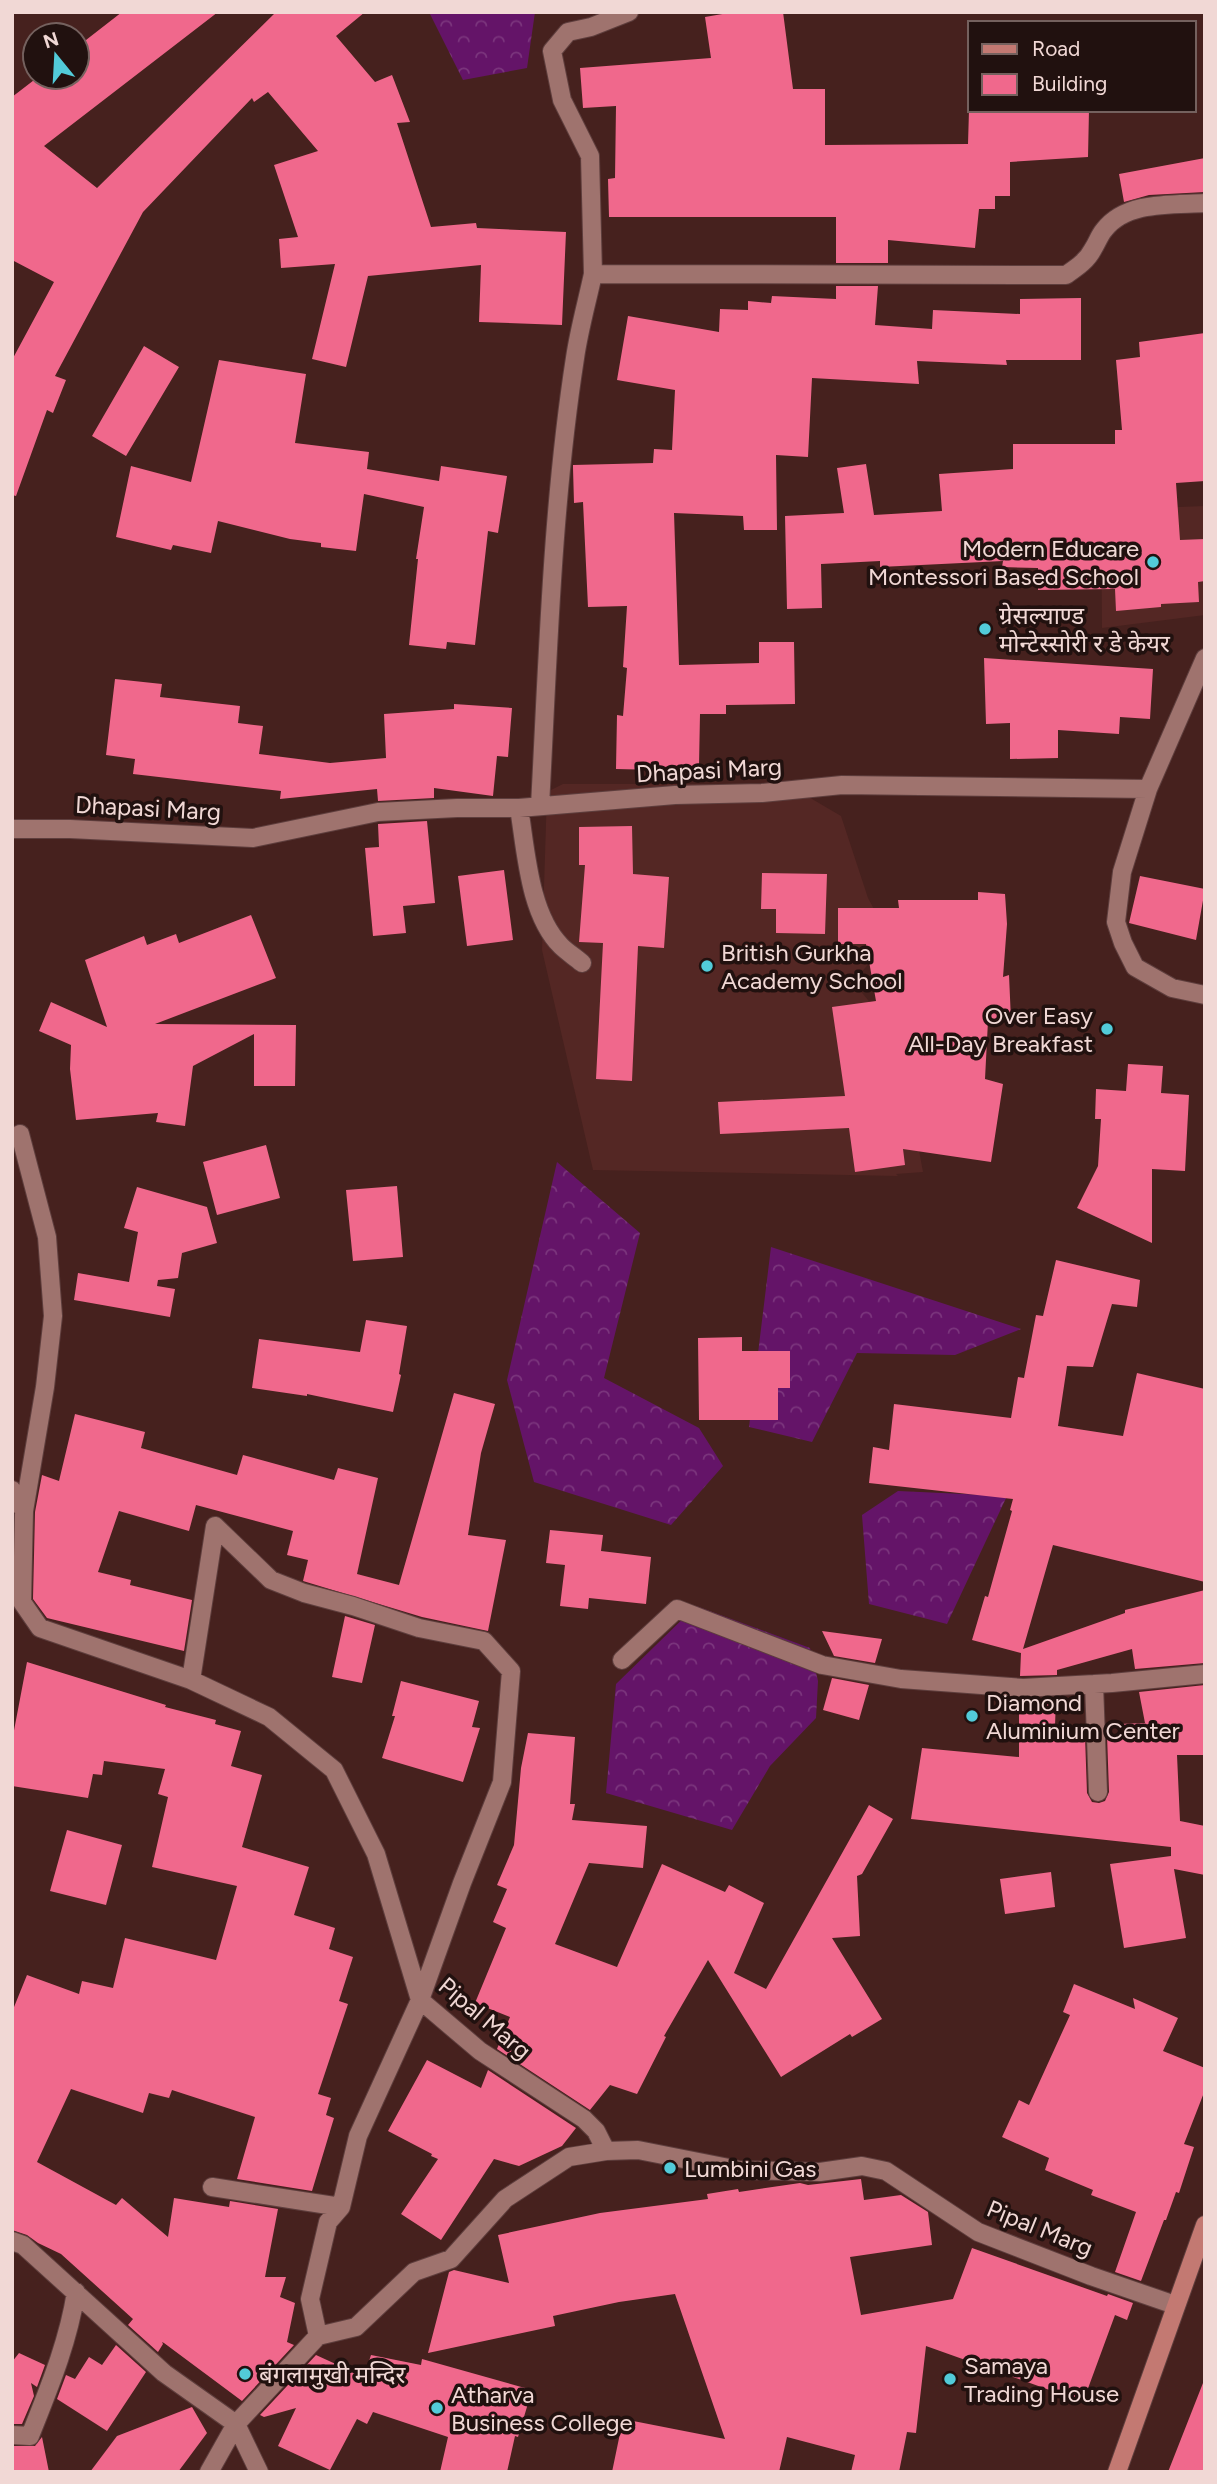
<svg xmlns="http://www.w3.org/2000/svg" width="1217" height="2484" viewBox="0 0 1217 2484" font-family="Figtree,'Noto Sans Devanagari',sans-serif">
	<style>
		.built { fill: #542724 }
		.forest { fill: url(#forest-crowns) }
		.building { fill: #f0688c }
		.lines { fill: none; stroke-linecap: round; stroke-linejoin: round }
		.minor-casing { stroke: #5e3e3d; stroke-width: 20 }
		.major-casing { stroke: #5e3e3d; stroke-width: 20 }
		.minor { stroke: #9f736e; stroke-width: 18 }
		.major { stroke: #c37972; stroke-width: 18 }
		.poi-dot { fill: #52cbd9; stroke: #21110f; stroke-width: 2.5 }
		.labels { text-anchor: middle; dominant-baseline: central; stroke-width: 7; stroke-linejoin: round; paint-order: stroke }
		.poi-label { font-size: 24px; fill: #f1d8d5; stroke: #21110f; text-anchor: start }
		.street-label { font-size: 24px; fill: #f1d8d5; stroke: #21110f }
	</style>
	<defs>
		<pattern id="forest-crowns" width="20" height="18" patternUnits="userSpaceOnUse" patternTransform="scale(1.75)"><rect width="20" height="18" fill="#641468"/><path d="M2 6a3 3 0 1 1 6 0M12 15a3 3 0 1 1 6 0" fill="none" stroke="#7b357d"/></pattern>
	</defs>
	<rect width="100%" height="100%" fill="#46211e"/>
	<path class="built" d="M1205 506V615L1102 628 1101 510Z
		M563 784H732L795 789 841 816 868 898 890 939 853 982 898 1036 923 1172 896 1174 898 1176 593 1170 542 950 547 792Z"/>
	<path class="forest" d="M429 12H535L527 68 463 80Z
		M557 1162 640 1233 604 1378 699 1428 723 1466 671 1525 534 1482 507 1380Z
		M771 1247 1021 1329 955 1355 857 1353 812 1442 749 1427Z
		M898 1491 1007 1496 947 1624 869 1604 862 1515Z
		M696 1606 810 1648 818 1681 816 1718 770 1766 732 1830 606 1793 616 1684Z"/>
	<path class="building" d="M122 12H218L44 146 97 188 276 12H365L336 36 375 82 392 75 410 122 397 123 431 227 476 223 477 228 566 232 562 325 479 322 481 265 368 276 346 367 312 359 335 264 281 268 279 239 298 237 274 165 318 151 268 92 254 102 252 98 143 212 55 376 66 380 53 413 47 410 16 496 12 495V360L54 282 12 260V97L38 77H77V47Z
		M734 12H783L793 89H825V145L968 144 969 110H1089L1088 157 1010 162V196H995V209H979L975 248 888 240V263H836V217H609L608 179 615 178 616 106 583 108 580 68 711 58 705 17Z
		M1205 158V192L1149 195 1124 202 1119 174Z
		M836 286H878L875 325 932 329 933 310 1020 314V299L1081 298V360H1006L1007 365 917 361 919 384 812 378 808 457 776 455 777 530H744L743 516 674 513 679 665 759 663V642H794L795 704 726 705V714H700L699 766 659 767V770L616 769 617 715 623 716 627 668 623 667 627 606 588 607 583 502 574 503 573 468V465L653 463 654 449 672 450 675 390 617 380 628 316 719 332 720 309 748 310V301L771 303 772 296 836 299Z
		M1205 333V481L1176 483 1180 540 1205 539V581L1198 582 1199 602 1161 604V607L1116 611 1115 589 1038 590V568L1002 567 1003 561 880 567V561L821 564 822 608 787 609 785 516 844 513 837 468 866 464 874 515 942 511 939 474 1013 469V444H1115V430H1122L1116 360 1140 357 1139 342Z
		M144 346 179 367 126 456 92 436Z
		M219 360 306 374 295 443 369 452 367 469 439 481 441 466 507 476 498 533 488 531 475 645 447 642 446 649 409 645 418 559H416L424 507 364 494 356 551 321 547V543L290 539 218 521 211 553 173 545 171 550 116 537 131 466 191 482Z
		M984 658 1153 669 1150 719 1120 717 1119 734 1058 730V758L1010 759V723L986 724Z
		M115 679 162 684 160 697 240 706 238 723 263 726 259 754 330 763 386 758 384 714 454 709V704L512 708 508 757 497 756 493 796 434 788V798L378 801 377 789 280 799 281 791 133 774 135 759 106 755Z
		M427 821 435 903 403 906 406 933 373 936 365 848 379 847 378 824Z
		M632 826 633 874 669 877 664 948 638 946 632 1081 596 1079 603 943 579 942 585 865H579V827Z
		M504 870 513 940 467 946 458 876Z
		M762 873 827 874 825 934 776 933V909H761Z
		M1140 876 1205 889 1196 940 1129 923Z
		M978 892 1005 894 1007 924 1003 977 1009 975 1011 1020 988 1021 985 1079 1003 1084 991 1162 903 1149 905 1165 855 1172 849 1128 720 1134 718 1102 845 1096 832 1007 876 1001 866 944H838V908H899L898 900H978Z
		M251 915 276 978 155 1024 296 1025 295 1086H254V1034L193 1066 185 1126 156 1122 158 1113 76 1120 70 1069 71 1045 39 1031 51 1002 107 1027 85 960 144 936 147 945 176 934 179 943Z
		M1128 1064 1163 1066 1161 1093 1189 1095 1185 1171 1152 1169V1243L1077 1208 1098 1166 1101 1119H1095L1096 1089 1126 1091Z
		M266 1145 280 1198 217 1215 203 1162Z
		M397 1186 403 1257 353 1261 346 1190Z
		M137 1187 207 1207 217 1243 182 1253 178 1278 158 1280 157 1286 175 1289 170 1317 74 1300 78 1273 129 1282 138 1232 124 1228Z
		M1056 1260 1140 1280 1137 1307 1112 1304 1093 1367 1067 1366 1058 1426 1123 1436 1137 1373 1205 1389V1582L1053 1545 1023 1649 1125 1613V1610L1205 1590V1663L1135 1669 1132 1649 1057 1670V1675L1020 1676 1021 1653 972 1640 985 1596 988 1597 1012 1511 1010 1510 1013 1499 869 1483 873 1447 889 1450 894 1404 1011 1418 1018 1377 1024 1378 1036 1315 1043 1316Z
		M366 1320 407 1326 399 1374 401 1375 393 1412 307 1394V1396L252 1388 259 1339 360 1352Z
		M742 1337V1351H790V1388H778V1420H699L698 1338Z
		M454 1393 495 1404 481 1453 468 1535 506 1540 488 1631 422 1617 303 1581 308 1560 287 1555 293 1531 196 1505 189 1531 119 1511 98 1572 131 1580 130 1585 192 1600 184 1651 47 1618 33 1599 35 1512 42 1475 59 1481 75 1414 145 1432 141 1448 237 1475 243 1455 334 1480 338 1468 378 1478 357 1574 399 1585Z
		M550 1530 603 1535 601 1551 651 1557 646 1604 589 1598 588 1609 560 1606 565 1565 546 1563Z
		M345 1616 375 1625 362 1683 332 1677Z
		M822 1631 882 1639 875 1663 834 1656Z
		M27 1662 166 1705 165 1707 216 1720 215 1724 241 1731 231 1766 262 1775 242 1847 309 1867 294 1915 335 1928 329 1949 353 1957 339 2001 348 2004 318 2094 331 2098 326 2115 334 2118 312 2191 237 2179 255 2117 172 2090 169 2098 149 2093 143 2113 71 2089 37 2162 116 2205 122 2198 168 2237 174 2198 229 2207 230 2201 278 2209 265 2277H286L280 2297 295 2303 287 2342 294 2345 242 2401 164 2343 162 2342 163 2344 158 2352 128 2325 133 2319 61 2254 38 2243 27 2235 12 2230V2012L27 1975 79 1994 82 1981 113 1988 125 1938 216 1960 237 1886 152 1867 168 1797 158 1794 165 1769 104 1761 102 1775 93 1774 88 1798 12 1786V1741Z
		M832 1678 869 1685 859 1720 823 1710Z
		M401 1681 479 1701 472 1727 480 1728 463 1782 382 1758 395 1716H392Z
		M1205 1685V1755H1177L1180 1821 1205 1826V1875L1174 1869 1186 1938 1124 1948 1110 1864 1171 1856V1847L911 1819 922 1748 1019 1757V1699L1056 1698 1055 1726H1063L1064 1737 1085 1736 1087 1793 1092 1802 1099 1803 1105 1801 1109 1792 1107 1735 1119 1734V1724L1145 1723 1139 1692Z
		M528 1733 575 1737 570 1804H575L572 1820 647 1826 643 1868 589 1863 555 1944 617 1967 662 1864 725 1892 729 1885 764 1903 734 1973 766 1989 869 1805 893 1819 862 1874 857 1876 860 1936 832 1938 882 2019 852 2037 850 2034 781 2077 708 1960 664 2036 666 2037 637 2094 610 2085 590 2110 497 2049 510 2017 475 2003 506 1928 493 1922 507 1889 497 1885 514 1845 521 1768Z
		M67 1830 122 1845 106 1905 50 1891Z
		M1051 1872 1055 1907 1005 1914 1000 1879Z
		M1074 1984 1135 2009 1133 1998 1178 2018 1163 2051 1205 2068V2090L1184 2144 1194 2147 1179 2193 1176 2192 1166 2220H1164L1141 2281 1115 2272 1136 2212 1091 2195 1093 2190 1045 2170 1049 2158 1002 2137 1019 2100 1029 2105 1070 2015 1063 2012Z
		M427 2060 481 2088 488 2070 576 2128 562 2146 519 2166 494 2159 441 2240 401 2214 438 2159 431 2156 432 2154 388 2131Z
		M861 2179 864 2200 901 2195 928 2212 932 2245 850 2257 861 2315 953 2299 972 2248 1107 2296 1108 2294 1133 2303 1127 2320 1115 2315 1083 2402 926 2346 916 2433 907 2432 899 2472H851L855 2455 787 2437 779 2472H612L623 2419 725 2439 675 2294 619 2302 553 2316 555 2326 428 2353 449 2272 454 2270 509 2283 498 2235 600 2213 708 2199 707 2194 738 2189 739 2192 800 2183 808 2185Z
		M116 2345 146 2372 107 2431 57 2399 66 2375 75 2379 89 2357 102 2365Z
		M19 2353 45 2365 37 2387 31 2383 34 2396 22 2424H12V2362Z
		M316 2355 364 2377 371 2355 421 2365 422 2359 532 2390 518 2437 515 2436 507 2472H440L448 2437 373 2412 367 2424 357 2419 330 2470 278 2446 296 2408 264 2417 260 2415Z
		M1203 2383H1205V2472H1168Z
		M192 2407 207 2433 178 2472H90L117 2436Z
		M42 2437 49 2472H12V2446H35Z"/>
	<g class="lines">
		<defs>
			<path id="minor" d="M593 274 590 156 562 100 552 51 568 32 591 27 629 12
				M1148 789 1205 658
				M540 806C548 657 552 506 575 358 579 330 587 302 593 274L1066 275C1076 268 1087 261 1093 249 1097 243 1099 236 1104 230 1126 201 1171 205 1205 203
				M519 808C526 850 529 914 561 946 567 952 575 957 582 963
				M12 829H70L253 838 378 812 457 808H519L675 795 762 793 842 785 1148 789 1122 872 1116 922 1123 943 1135 967 1172 988 1205 995
				M20 1134 47 1237 53 1316 45 1387 24 1511
				M12 1490 24 1511 22 1602 40 1628 191 1680 269 1717 334 1770 376 1854 420 2000 480 2051 584 2119 596 2131 606 2151 638 2150 739 2170 820 2172 862 2166 886 2171 978 2232 1091 2276 1175 2305
				M622 1660 677 1609 822 1665 901 1679 1023 1688 1112 1683 1205 1674
				M191 1680 215 1526 271 1580 304 1593 353 1606 419 1628 484 1641 511 1671 502 1782 462 1883 420 2000 358 2136 341 2207 328 2222 310 2299 318 2336
				M1094 1684 1098 1792
				M212 2187 341 2207
				M12 2241 23 2245 164 2373 236 2424 209 2472
				M236 2424 318 2336 356 2327 414 2272 451 2259 505 2199 569 2157 606 2151
				M236 2424 259 2472
				M12 2435 30 2436C49 2388 68 2343 76 2292"/>
			<path id="major" d="M1117 2472 1205 2225"/>
		</defs>
		<use href="#minor" class="minor-casing"/>
		<use href="#major" class="major-casing"/>
		<use href="#minor" class="minor"/>
		<use href="#major" class="major"/>
	</g>
	<g class="poi-dot">
		<circle cx="1153" cy="562" r="7"/>
		<circle cx="985" cy="629" r="7"/>
		<circle cx="707" cy="966" r="7"/>
		<circle cx="1107" cy="1029" r="7"/>
		<circle cx="972" cy="1716" r="7"/>
		<circle cx="670" cy="2168" r="7"/>
		<circle cx="245" cy="2374" r="7"/>
		<circle cx="950" cy="2379" r="7"/>
		<circle cx="437" cy="2408" r="7"/>
	</g>
	<g class="labels">
		<g class="poi-label">
			<text x="1139" y="548" text-anchor="end">Modern Educare<tspan x="1139" dy="28">Montessori Based School</tspan></text>
			<text x="999" y="615">ग्रेसल्याण्ड<tspan x="999" dy="28">मोन्टेस्सोरी र डे केयर</tspan></text>
			<text x="721" y="952">British Gurkha<tspan x="721" dy="28">Academy School</tspan></text>
			<text x="1093" y="1015" text-anchor="end">Over Easy<tspan x="1093" dy="28">All-Day Breakfast</tspan></text>
			<text x="986" y="1702">Diamond<tspan x="986" dy="28">Aluminium Center</tspan></text>
			<text x="684" y="2168">Lumbini Gas</text>
			<text x="964" y="2365">Samaya<tspan x="964" dy="28">Trading House</tspan></text>
			<text x="259" y="2374">बंगलामुखी मन्दिर</text>
			<text x="451" y="2394">Atharva<tspan x="451" dy="28">Business College</tspan></text>
		</g>
		<g class="street-label">
			<text transform="translate(709 770) rotate(-3)">Dhapasi Marg</text>
			<text transform="translate(148 808) rotate(3)">Dhapasi Marg</text>
			<text transform="translate(485 2018) rotate(40)">Pipal Marg</text>
			<text transform="translate(1040 2228) rotate(22)">Pipal Marg</text>
		</g>
	</g>
	<rect width="1217" height="2484" fill="none" stroke="#f1d8d5" stroke-width="28"/>
	<rect x="968" y="21" width="228" height="91" fill="#21110f" stroke="#74615e" stroke-width="2"/>
	<rect x="982" y="44" width="35" height="10" fill="#c37972" stroke="#74615e" stroke-width="2"/>
	<text x="1032" y="56" font-size="21" fill="#f1d8d5">Road</text>
	<rect x="982" y="74" width="35" height="21" fill="#f0688c" stroke="#74615e" stroke-width="2"/>
	<text x="1032" y="91" font-size="21" fill="#f1d8d5">Building</text>
	<g transform="translate(56 56) rotate(342)"><circle r="33" fill="#21110f" stroke="#74615e" stroke-width="2"/>
	<path d="M0-5L12 26L0 18L-12 26Z" fill="#52cbd9"/>
	<text y="-10" font-size="19" font-weight="bold" text-anchor="middle" fill="#f1d8d5">N</text>
	</g>
</svg>
